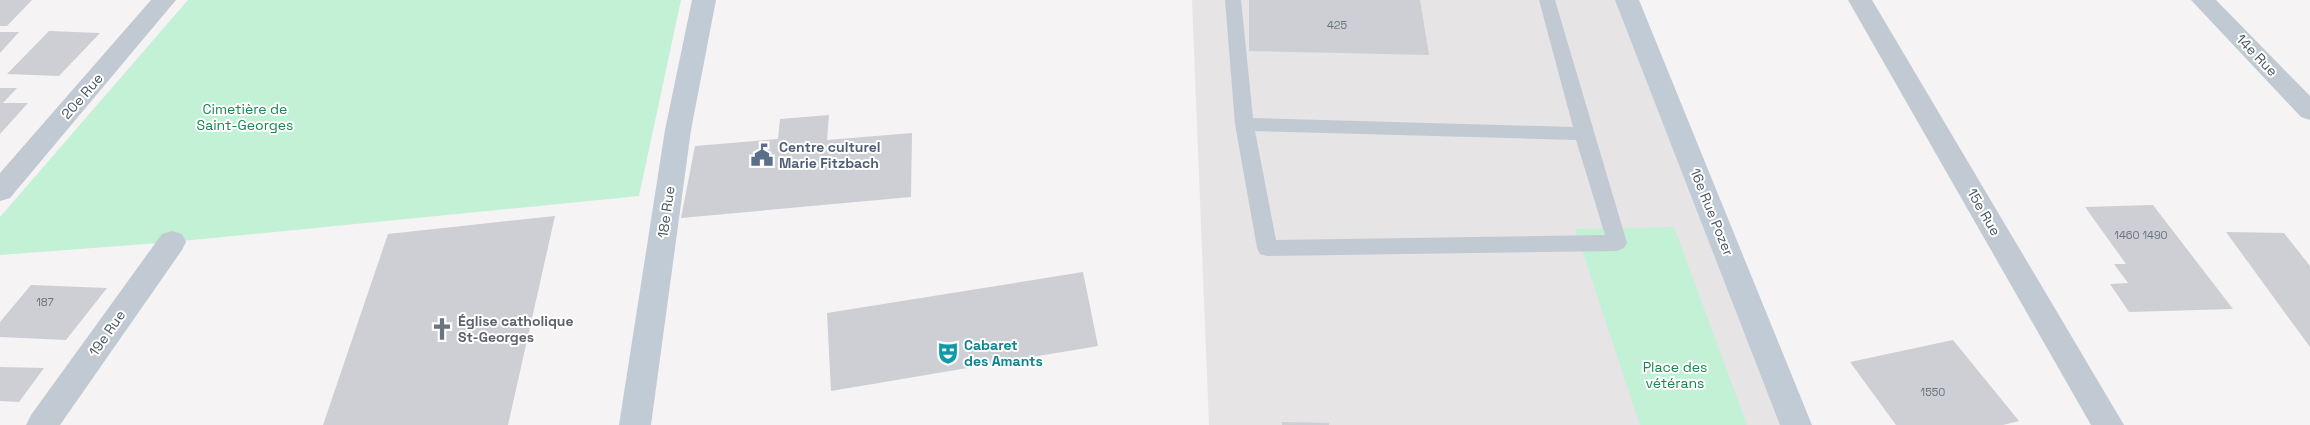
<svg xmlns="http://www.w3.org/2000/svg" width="2310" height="425" viewBox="0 0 2310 425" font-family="'Space Grotesk',sans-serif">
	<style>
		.education { fill: #e6e4e5 }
		.green { fill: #c3f1d5 }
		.building { fill: #cdcfd5 }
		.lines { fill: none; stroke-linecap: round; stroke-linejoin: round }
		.lane { fill: #c1cad2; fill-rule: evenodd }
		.street { fill: #c1cad2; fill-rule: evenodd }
		.secondary { fill: #c1cbd6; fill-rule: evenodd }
		.labels { text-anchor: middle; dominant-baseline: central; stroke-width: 4; stroke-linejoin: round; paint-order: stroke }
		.number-label { font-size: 11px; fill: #6b747e }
		.street-label { font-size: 14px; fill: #4a5661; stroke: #fff }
		.park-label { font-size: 14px; fill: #17864f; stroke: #fff }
		.service-label { font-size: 14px; font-weight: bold; fill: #4e5e75; stroke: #fff; text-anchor: start }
		.worship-label { font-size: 14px; font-weight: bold; fill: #5b616d; stroke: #fff; text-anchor: start }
		.culture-label { font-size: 14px; font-weight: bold; fill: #0d838f; stroke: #fff; text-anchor: start }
	</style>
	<rect width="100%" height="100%" fill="#f5f3f3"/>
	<path class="education" d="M1192 0H1630L1797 425H1209Z"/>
	<path class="green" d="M188 0H681L639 196 172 242 0 255V217Z
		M1674 227 1747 425H1640L1575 229Z"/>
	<path class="building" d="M0 0H32L7 26H0Z
		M1249 0H1420L1429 55 1249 51Z
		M49 31 100 33 59 76 7 74Z
		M0 32H19L0 53Z
		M0 88H17L3 103H28L0 134Z
		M829 115 827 140 912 133 911 197 681 218 695 146 778 139 780 119Z
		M2153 205 2233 309 2129 312 2110 284 2128 283 2114 264H2126L2085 207Z
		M555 216 508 425H323L388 234Z
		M2226 232 2284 233 2310 266V347Z
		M1083 272 1098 346 831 391 827 313Z
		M31 285 107 288 66 340 0 337V322Z
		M1953 340 2019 421 2003 425H1896L1850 362Z
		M0 367 44 368 19 402 0 401Z
		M1282 422 1329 423V425H1282Z"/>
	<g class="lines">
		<path class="lane" d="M1225 0H1241L1253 118 1573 127 1539 0H1555L1627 243 1624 248 1617 251 1267 256 1260 254 1257 248 1235 124ZM1255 131 1576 140 1605 235 1276 240Z"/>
		<path class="street" d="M151 0H176L10 198 0 201V173Z
			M1848 0H1872L2124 425H2091Z
			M2191 0H2216L2310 96V120L2301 117Z
			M172 231 182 234 186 242 182 250 60 425H26L31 415 162 234Z"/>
		<path class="secondary" d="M692 0H716L691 130 651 425H619L665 130Z
			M1615 0H1639L1812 425H1780Z"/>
	</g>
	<defs>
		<symbol id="civic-bare" viewBox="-9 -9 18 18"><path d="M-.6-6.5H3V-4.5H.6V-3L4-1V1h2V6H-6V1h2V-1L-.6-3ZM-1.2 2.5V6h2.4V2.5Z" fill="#5c6f8a" stroke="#fff" stroke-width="2.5" paint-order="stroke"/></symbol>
		<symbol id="church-bare" viewBox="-9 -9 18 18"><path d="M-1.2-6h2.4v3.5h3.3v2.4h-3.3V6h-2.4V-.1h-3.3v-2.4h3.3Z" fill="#6b7280" stroke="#fff" stroke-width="2.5" paint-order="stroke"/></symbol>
		<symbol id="theatre-bare" viewBox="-9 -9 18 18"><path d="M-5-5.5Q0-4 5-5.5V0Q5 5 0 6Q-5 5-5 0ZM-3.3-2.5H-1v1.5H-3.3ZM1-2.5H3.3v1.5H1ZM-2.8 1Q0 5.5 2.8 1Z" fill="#0f9aa8" stroke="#fff" stroke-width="2.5" paint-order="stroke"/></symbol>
	</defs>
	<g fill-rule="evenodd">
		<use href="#civic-bare" x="746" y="139" width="32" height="32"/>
		<use href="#church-bare" x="426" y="313" width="32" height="32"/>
		<use href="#theatre-bare" x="932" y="337" width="32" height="32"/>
	</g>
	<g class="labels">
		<g class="number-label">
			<text x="1337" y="25">425</text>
			<text x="2141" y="235">1460 1490</text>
			<text x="45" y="302">187</text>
			<text x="1933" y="392">1550</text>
		</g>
		<g class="street-label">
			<text transform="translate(2257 55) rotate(46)">14e Rue</text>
			<text transform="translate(82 96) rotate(-49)">20e Rue</text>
			<text transform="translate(666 212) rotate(-82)">18e Rue</text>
			<text transform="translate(1712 212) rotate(68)">16e Rue Pozer</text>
			<text transform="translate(1984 212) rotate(60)">15e Rue</text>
			<text transform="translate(107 333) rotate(-55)">19e Rue</text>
		</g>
		<g class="park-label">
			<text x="245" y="109">Cimetière de<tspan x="245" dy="16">Saint-Georges</tspan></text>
			<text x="1675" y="367">Place des<tspan x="1675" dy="16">vétérans</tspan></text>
		</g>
		<g class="service-label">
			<text x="779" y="147">Centre culturel<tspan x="779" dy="16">Marie Fitzbach</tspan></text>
		</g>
		<g class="worship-label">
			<text x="458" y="321">Église catholique<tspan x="458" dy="16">St-Georges</tspan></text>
		</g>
		<g class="culture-label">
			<text x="964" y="345">Cabaret<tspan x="964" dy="16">des Amants</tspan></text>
		</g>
	</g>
</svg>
